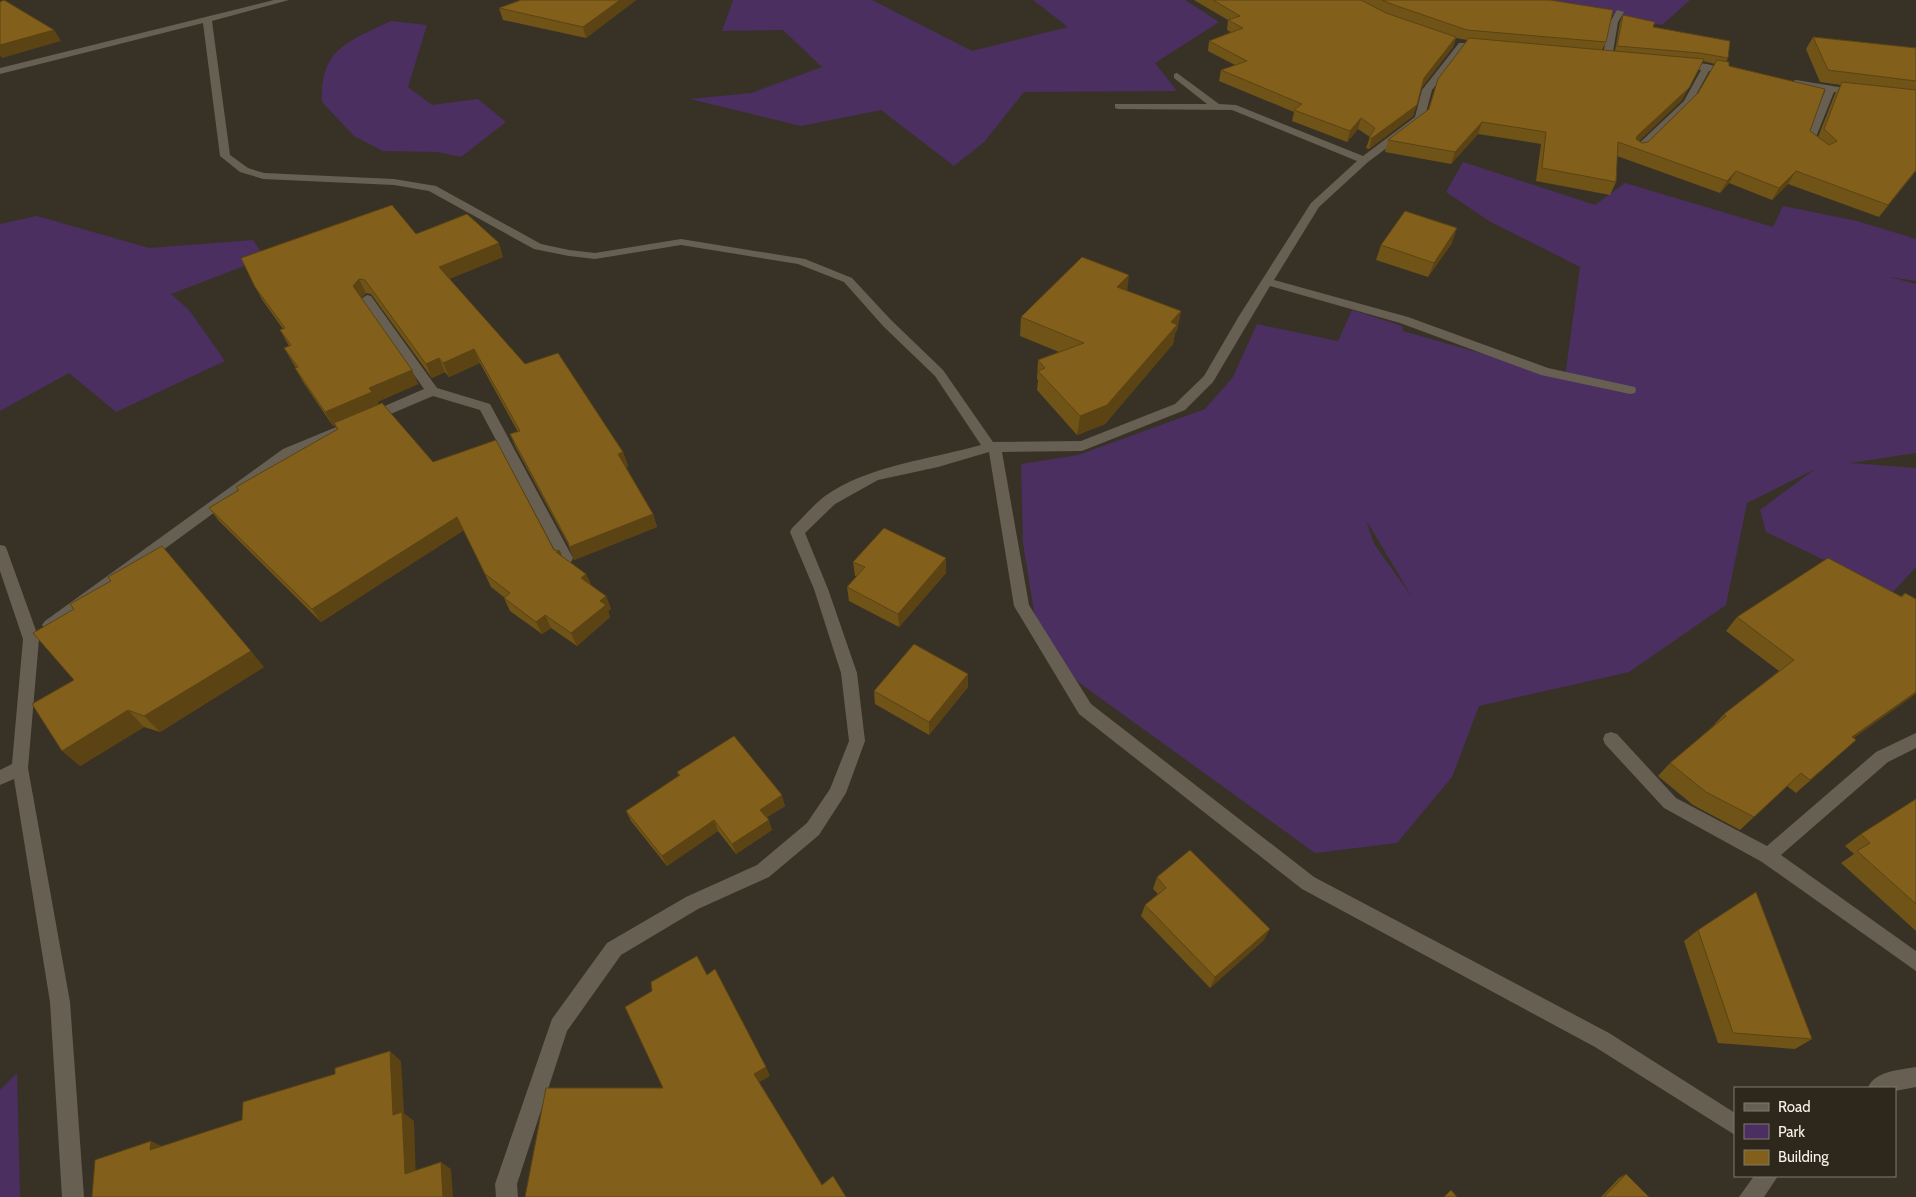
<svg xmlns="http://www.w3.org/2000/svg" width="1916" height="1197" viewBox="0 0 1916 1197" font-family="Cabin,sans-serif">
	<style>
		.green { fill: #4a2f60; fill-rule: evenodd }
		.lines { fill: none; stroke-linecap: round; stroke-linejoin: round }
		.minor { fill: #675f52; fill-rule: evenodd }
		.wall { fill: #705317; fill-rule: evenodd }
		.shaded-wall { fill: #5b4313 }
		.building { fill: #82601b; stroke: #5b4313 }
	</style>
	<rect width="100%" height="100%" fill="#383226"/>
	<path class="green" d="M733 0H872L972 51 1068 27 1033 0H1185L1219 22 1155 63 1177 91 1024 92 984 142 954 166 881 110 801 126 690 99 751 93 822 67 783 30 722 31Z
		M1530 0H1690L1662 25Z
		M391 21 427 25 408 87 432 105 478 99 506 122 461 157 438 152 383 151 354 136 322 102C319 49 349 41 391 21Z
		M1463 162 1595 205 1625 183 1773 227 1783 206 1857 221 1916 239V281L1889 277 1916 284V453L1850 463 1916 468V567L1892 593 1766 532 1760 510 1815 469 1747 503 1726 605 1629 672 1479 706 1452 777 1397 843 1315 853 1074 679 1035 617 1023 543 1021 464 1078 455 1205 409 1233 377 1257 324 1338 341 1352 310 1402 326 1403 331 1565 377 1580 267 1489 221 1446 192ZM1367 523H1368L1412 597 1374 544Z
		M37 216 149 248 253 240 265 258 171 294 189 310 225 361 116 412 69 373 0 411V224Z
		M17 1073 20 1197H0V1090Z"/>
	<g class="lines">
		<path class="minor" d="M274 0H289L212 21 230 155 248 168 264 173 394 179 436 186 541 244 569 250 595 253 681 239 805 259 852 278 891 320 943 370 993 442 1081 441 1175 404 1204 376 1239 316 1311 203 1357 161 1232 110 1118 109 1115 108V104H1207L1174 78V74L1177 73 1219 104 1236 105 1363 156 1415 117 1422 90 1459 43H1465V47L1432 90 1424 120 1368 162 1319 207 1274 280 1408 317 1548 368 1635 387 1636 390 1635 393 1630 394 1541 375 1400 323 1270 286 1213 382 1185 410 1082 451 1002 452 1029 605 1091 704 1314 877 1609 1033 1735 1113V1135L1595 1047 1302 889 1079 714 1014 606 989 452 938 467 878 480 835 504 805 533 828 589 857 673 865 741 846 793 819 835 769 877 698 909 621 955 567 1031 517 1184 518 1197H496L495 1184 552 1019 607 943 686 897 757 865 807 823 830 789 849 741 841 673 814 589 790 532 792 528C803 518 813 505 825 496 867 466 931 459 981 445L935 376 883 326 844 282 798 264 681 245 595 259 569 256 534 249 429 191 394 185 263 179 240 172 220 156 203 23 0 74V68Z
			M1617 10 1624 12 1618 22 1612 58 1607 61 1602 58 1610 22Z
			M1680 61 1707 64 1737 72 1732 75 1709 71 1691 104 1641 153H1633V149L1684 101 1701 70 1677 66V62Z
			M1796 80 1857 90 1862 93 1857 96 1834 92 1814 142 1822 149 1821 151H1813L1804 143 1825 91 1793 85V81Z
			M367 295 371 296 437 388 490 404 573 558 571 562H561L480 410 433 396 374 421H364L362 418 364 415 424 389 361 299Z
			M346 423 351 425 353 428 351 431 293 455 55 629 50 631 45 629 42 625 45 621 283 449Z
			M0 545 5 546 7 550 39 639 28 768 70 1002 84 1197H62L50 1002 14 779 0 785V770L12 764 23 639 0 571Z
			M1611 732 1617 734 1676 798 1767 846 1876 752 1916 733V748L1888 762 1781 855 1916 951V971L1762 862 1664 808 1605 744 1603 739 1605 734Z
			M1916 1067V1087L1895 1091V1088H1868C1874 1071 1900 1070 1916 1067Z
			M1754 1176H1778L1764 1197H1739Z"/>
	</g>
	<path class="wall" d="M636 0 586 38 503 20 499 8Z
		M1194 0H1550L1606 42 1602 50 1615 51 1620 22 1623 15 1728 58 1726 62 1729 66 1818 137 1835 94 1841 85 1820 82 1806 49 1813 37 1916 48V171L1879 217 1788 184 1772 200 1729 183 1720 193 1617 156 1616 182 1610 195 1536 181 1541 144 1478 134 1451 164 1385 152 1388 140 1428 110 1438 79 1467 40 1456 38 1453 47 1421 88 1413 116 1369 149 1366 148 1370 137 1358 129 1347 142 1292 121 1294 112 1219 81 1221 70 1235 65 1208 51 1209 41 1231 32 1227 30 1228 20ZM1703 61 1715 64 1698 93 1648 142 1642 143 1639 141 1682 100Z
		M416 234 503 257 449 279 525 364 623 452 628 466 626 467 653 514 657 527 574 560 569 546 516 448 510 434 518 432 480 363 449 377 445 372 432 378 371 294 366 293 361 298 412 370 418 384 377 402 379 405 433 462 554 550 560 551 562 556 586 574 591 585 606 596 611 609 608 611 610 617 577 646 551 628 542 634 510 611 504 598H505L491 587 464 530 321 622 219 521 209 508 238 490 236 487 337 430 335 425 333 426 303 382 295 368H296L284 348 289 346 280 330 283 329 263 301 255 287Z
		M1452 243 1428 277 1376 260 1381 245Z
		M1127 291 1181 311 1177 330 1175 333 1173 344 1105 424 1077 435 1037 390 1038 380 1037 379 1038 360 1059 352 1020 336 1021 317Z
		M946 558V573L899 627 849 601 847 587 857 576H855L853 562Z
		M1905 593 1854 738 1856 740 1796 793 1787 786 1740 830 1693 805 1658 776 1670 763 1712 727 1724 714 1779 671 1726 631 1737 617 1901 596Z
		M264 667 160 732 144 727 80 766 74 680Z
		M968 687 929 735 875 704 874 691Z
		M677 772 785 806 767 817 772 830 736 854 718 831 667 866 631 821 626 811 679 776Z
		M1916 799V931L1841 863 1854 854 1845 846 1861 834Z
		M1157 877 1264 940 1210 988 1141 916 1145 905 1158 894 1153 889Z
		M1698 930 1812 1039 1795 1049 1718 1043 1684 941Z
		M1626 1174 1649 1197H1601L1619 1178Z"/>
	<path class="shaded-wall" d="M620 0H639H636L586 38 583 27Z
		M54 30 61 41 2 58 0 55V45Z
		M1456 37 1453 47 1421 89 1424 78Z
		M1704 59 1682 100 1633 147 1637 136Z
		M1417 105 1413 116 1369 149 1372 138Z
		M1361 118 1358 129 1347 142 1350 131Z
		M1482 122 1478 134 1451 164 1455 152Z
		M1916 170V171L1879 217 1888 205Z
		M1736 171 1729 183 1720 193 1727 181Z
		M1796 171 1788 184 1772 200 1779 188Z
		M1457 228 1452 243 1428 277 1434 263Z
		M499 243 503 257 444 281 439 267Z
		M1129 275 1127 294 1117 287Z
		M359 279 366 293 359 300 353 286Z
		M1181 311 1177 330 1175 333 1173 344 1105 424 1077 435 1080 416 1171 322Z
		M474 349 480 363 449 377 443 363Z
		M439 358 445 372 432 378 426 364Z
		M412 370 418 384 377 402 379 406 333 426 325 412 369 388Z
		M623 452 628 466 623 468 618 454Z
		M653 514 657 527 574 560 569 547Z
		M457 517 464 530 321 622 312 609Z
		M560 551 565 564 556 552Z
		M946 558V573L899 627 898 614Z
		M586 574 591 587 581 578Z
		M606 596 611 609 608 611 610 617 577 646 571 633 600 601Z
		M545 615 551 628 542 634 536 622Z
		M251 651 264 667 160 732 144 716Z
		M968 674V687L929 735V722Z
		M1916 692V694L1837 750 1852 737Z
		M128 710 144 727 80 766 62 751Z
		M782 795 785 806 763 820 760 810Z
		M714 820 718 831 667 866 662 856Z
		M769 820 772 830 736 854 732 844Z
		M1270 929 1264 940 1210 988 1215 977Z
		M390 1051 401 1061 404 1113 414 1121 416 1181 405 1174 393 1115Z
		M766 1067 770 1076 758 1083 754 1074Z
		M151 1141 168 1149 150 1150Z
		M441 1162 451 1169 453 1197H443Z"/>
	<path class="building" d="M4 0 54 30 0 45V2Z
		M521 0H620L583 27 499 8Z
		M1213 0H1361L1386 13 1456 37 1424 78 1417 105 1372 138H1369L1375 128 1361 118 1350 131 1294 110 1302 104 1221 70 1247 61 1209 41 1243 28 1228 20 1240 16Z
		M1382 0H1550L1613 10 1606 42 1467 30 1394 5Z
		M1623 15 1655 22 1653 27 1730 41 1728 58 1700 53 1617 46Z
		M1813 37 1916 48V81L1828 70Z
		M1469 38 1704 59 1689 88 1637 136 1636 139 1642 143 1648 142 1698 93 1717 60 1729 62V66L1825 89 1810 131 1829 145 1837 141 1824 129 1842 82 1916 90V170L1888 205 1796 171 1779 188 1736 171 1727 181 1618 142 1616 182 1542 168 1546 132 1482 122 1455 152 1388 140 1429 109 1438 79Z
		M392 205 416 234 467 214 499 243 439 267 525 364 558 353 623 452 618 454 653 514 569 547V544L510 434 520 431 474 349 443 363 439 358 426 364 365 280 359 279 353 286 412 370 369 388 372 392 325 412 295 368 298 367 284 348 291 345 280 330 285 328 255 287 241 258Z
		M1405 211 1457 228 1434 263 1381 245Z
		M1082 257 1129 275 1117 287 1181 311 1171 322 1177 325 1107 405 1080 416 1038 371 1045 368 1038 360 1084 343 1021 317Z
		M382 403 433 462 496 440 554 550 560 551 556 552 586 574 581 578 606 596 600 601 606 605 571 633 545 615 536 622 504 598 510 593 485 574 457 517 312 609 209 508 239 490 236 487 338 429 334 423Z
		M884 528 946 558 898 614 847 587 865 567 853 562Z
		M162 546 251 651 144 716 128 710 62 751 32 704 74 680 33 633 74 609 70 604 111 581 108 577Z
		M1828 558 1902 597 1905 593 1916 599V692L1852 737 1856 740 1810 780 1801 773 1754 817 1706 792 1670 763 1726 716 1724 714 1794 660 1737 617Z
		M914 644 968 674 929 722 874 691Z
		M734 736 782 795 760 810 769 820 732 844 714 820 662 856 626 811 680 775 677 772Z
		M1916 799V904L1857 851 1870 843 1861 834Z
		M1190 850 1270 929 1215 977 1145 905 1166 888 1157 877Z
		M1756 892 1812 1039 1733 1033 1698 930Z
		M697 956 707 975 715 969 766 1067 754 1074 822 1185 833 1176 846 1197H525L546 1088H663L625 1007 652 991 651 982Z
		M390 1051 393 1115 402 1112 405 1174 441 1162 443 1197H92L95 1160 151 1141 150 1150 242 1120 243 1102 335 1074V1068Z
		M1626 1174 1649 1197H1604Z
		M1451 1190 1457 1197H1444Z"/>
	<rect x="1734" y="1087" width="162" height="90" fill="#2e281c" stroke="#7e796f"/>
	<rect x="1744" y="1103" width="25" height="8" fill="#675f52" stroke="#7e796f"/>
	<text x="1778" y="1112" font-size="15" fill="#f7f2eb">Road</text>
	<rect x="1744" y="1124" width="25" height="15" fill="#4a2f60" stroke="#7e796f"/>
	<text x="1778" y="1137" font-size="15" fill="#f7f2eb">Park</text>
	<rect x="1744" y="1150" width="25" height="15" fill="#82601b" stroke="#7e796f"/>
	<text x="1778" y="1162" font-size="15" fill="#f7f2eb">Building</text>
</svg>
